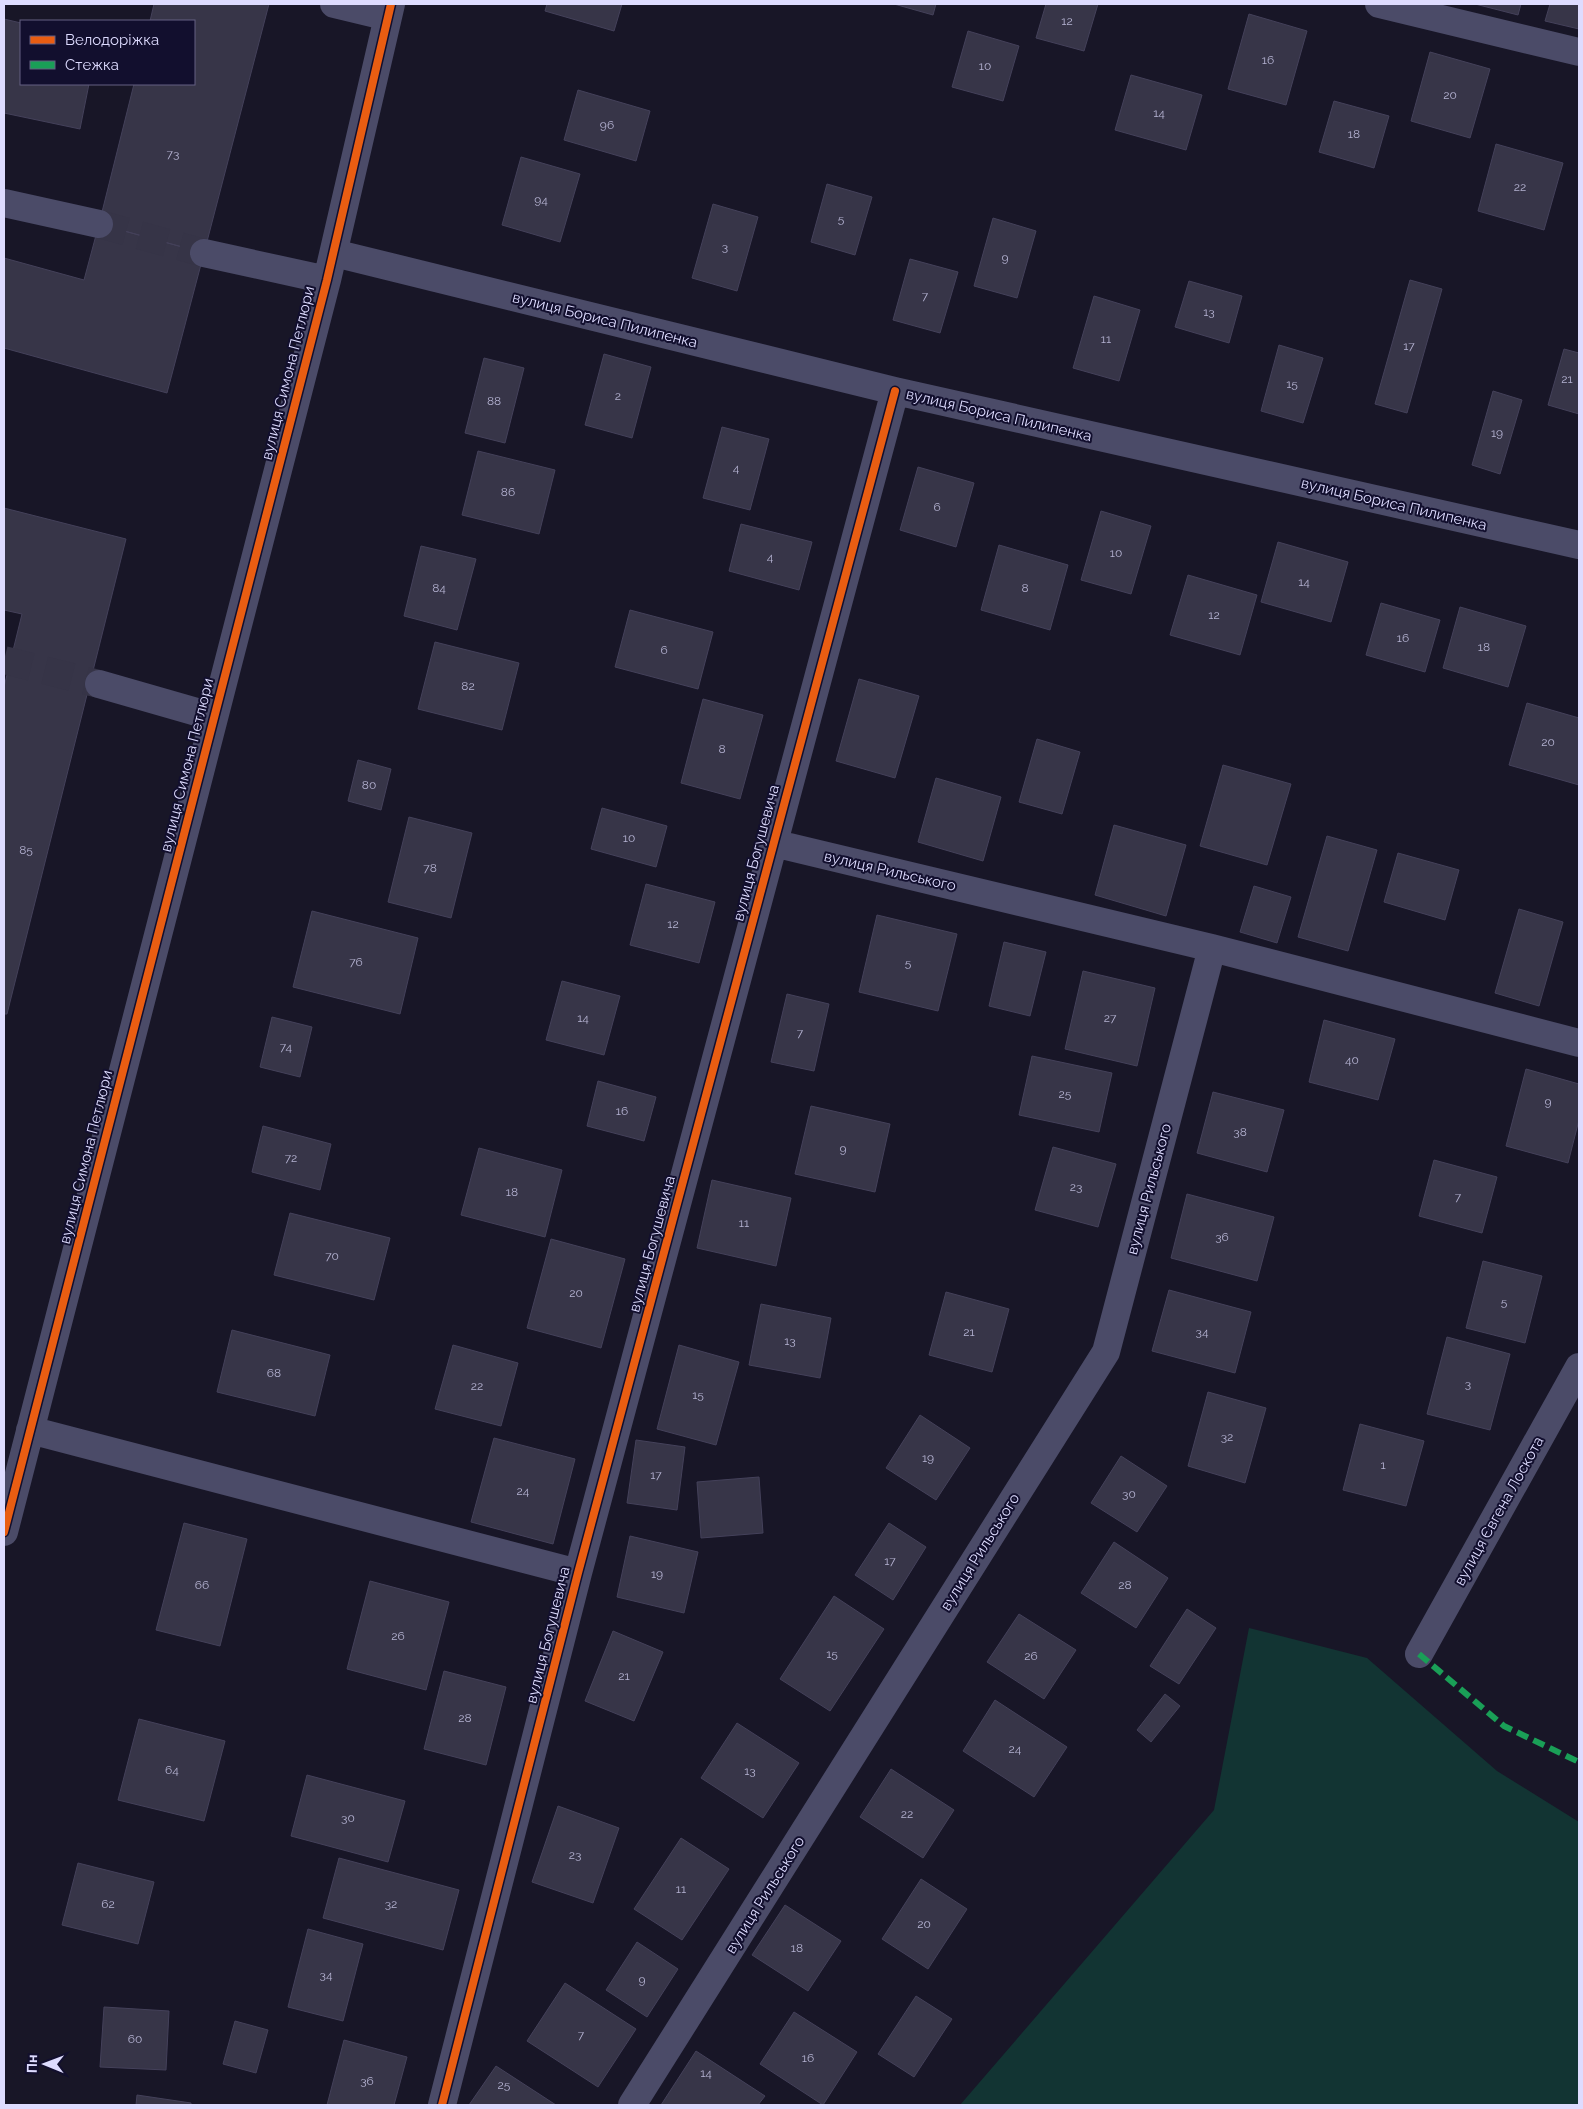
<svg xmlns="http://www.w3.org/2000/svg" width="1583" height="2109" viewBox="0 0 1583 2109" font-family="Raleway,sans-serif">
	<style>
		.green { fill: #123433 }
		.building { fill: #373548; stroke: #44415a }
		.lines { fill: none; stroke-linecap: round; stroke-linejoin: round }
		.minor-tunnel { stroke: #363447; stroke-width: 28; stroke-dasharray: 28 14; stroke-linecap: butt }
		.minor { stroke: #4b4b68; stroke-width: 28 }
		.quiet { stroke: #1a9f57; stroke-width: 6; stroke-dasharray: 12 6; stroke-linecap: butt }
		.cycleway-casing { stroke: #120f2e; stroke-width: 11 }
		.cycleway { stroke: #e95d12; stroke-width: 8 }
		.labels { text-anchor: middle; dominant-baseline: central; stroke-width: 4; stroke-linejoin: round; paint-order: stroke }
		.number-label { font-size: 12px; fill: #b4b2d1 }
		.street-label { font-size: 15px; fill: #dedcff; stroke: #120f2e }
	</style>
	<rect width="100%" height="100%" fill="#181627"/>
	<path class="green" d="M1249 1628 1367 1658 1497 1771 1579 1822V2105H960L1214 1810Z"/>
	<path class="building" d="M154 4H269L204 253 99 224 134 84H194V21H150Z
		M547 4H622L614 31 545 11Z
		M894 4H936L933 15Z
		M1046 4H1098L1084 51 1036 38Z
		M1475 4H1521L1518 15Z
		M1550 4H1579V29L1545 21Z
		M1249 14 1307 31 1286 105 1228 89Z
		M4 19 21 23V84H89L80 129 4 113Z
		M968 31 1019 46 1003 101 952 87Z
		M1430 52 1490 69 1470 138 1411 121Z
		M1131 75 1202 95 1186 150 1115 130Z
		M578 90 650 111 636 161 564 140Z
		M1334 101 1389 116 1374 168 1319 152Z
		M1496 144 1563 163 1544 230 1478 211Z
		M521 157 580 174 560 242 502 225Z
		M827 184 872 197 855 255 811 242Z
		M713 204 758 217 737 291 692 278Z
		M993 218 1036 231 1017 298 974 286Z
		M99 224 204 253 167 393 4 348V258L84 280Z
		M910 259 958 272 940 333 893 320Z
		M1410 280 1442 289 1407 413 1375 404Z
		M1189 281 1242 296 1229 343 1175 327Z
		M1094 296 1140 310 1119 381 1073 368Z
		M1279 345 1323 358 1303 423 1261 411Z
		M1564 349 1579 353V414L1548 405Z
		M604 354 651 367 632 438 585 425Z
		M484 358 524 368 505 443 465 433Z
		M1493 391 1522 400 1500 474 1472 465Z
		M722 427 769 439 750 510 703 498Z
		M478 451 555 470 539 534 462 515Z
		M918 467 974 483 956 547 900 530Z
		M4 508 126 539 7 1014H4V687L22 614 4 610Z
		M1101 511 1151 526 1131 594 1081 580Z
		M741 524 812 542 799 590 729 571Z
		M1278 542 1348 562 1331 622 1261 602Z
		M999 545 1068 565 1050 630 981 610Z
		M421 546 476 559 457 630 404 616Z
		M1188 575 1257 595 1240 655 1170 635Z
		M1381 603 1440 620 1425 672 1366 655Z
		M1460 607 1526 626 1508 687 1443 668Z
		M630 610 713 632 698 689 615 667Z
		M435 642 519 663 502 730 418 709Z
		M859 679 919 696 895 778 836 761Z
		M703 699 763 715 740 799 681 783Z
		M1527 703 1579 718V785L1509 765Z
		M1037 739 1080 752 1062 814 1019 802Z
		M358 760 391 769 381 810 348 801Z
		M1223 765 1291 784 1267 865 1200 846Z
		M936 778 1001 797 983 861 918 842Z
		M602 808 667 826 656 867 591 849Z
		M409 817 472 833 451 918 388 902Z
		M1114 825 1186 845 1166 916 1095 895Z
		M1327 836 1377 850 1348 951 1298 937Z
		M1398 853 1459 870 1445 920 1384 902Z
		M646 884 715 902 699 963 630 945Z
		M1254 886 1291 897 1277 943 1240 932Z
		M1519 909 1563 922 1539 1006 1495 993Z
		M312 911 418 938 400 1014 293 987Z
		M877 915 957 934 938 1011 859 992Z
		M1004 942 1046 952 1030 1016 989 1006Z
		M1083 971 1155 988 1137 1066 1065 1049Z
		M562 981 620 996 604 1055 546 1040Z
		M787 994 829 1004 814 1071 771 1062Z
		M272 1017 312 1027 300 1077 260 1067Z
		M1324 1020 1395 1039 1378 1100 1309 1082Z
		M1032 1056 1112 1073 1099 1132 1019 1115Z
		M1526 1069 1579 1084V1120L1568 1163 1506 1146Z
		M598 1081 656 1097 644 1141 587 1126Z
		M1213 1092 1284 1110 1267 1172 1197 1153Z
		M811 1106 890 1124 875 1192 795 1174Z
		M263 1126 331 1144 320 1190 252 1172Z
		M1053 1147 1116 1164 1098 1227 1035 1210Z
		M479 1148 562 1170 545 1237 461 1215Z
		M1434 1160 1497 1177 1482 1233 1419 1216Z
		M712 1180 791 1198 776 1266 697 1248Z
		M1187 1194 1274 1217 1257 1281 1171 1258Z
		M290 1213 390 1238 374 1300 274 1275Z
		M551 1239 625 1259 601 1348 527 1328Z
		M1483 1261 1542 1276 1525 1343 1466 1328Z
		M1169 1290 1251 1312 1235 1373 1152 1351Z
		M946 1292 1009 1309 992 1372 929 1355Z
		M761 1304 831 1318 820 1378 749 1365Z
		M232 1330 330 1355 315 1416 217 1392Z
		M1447 1337 1510 1354 1490 1430 1427 1414Z
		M453 1345 518 1363 501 1426 435 1409Z
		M679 1345 739 1362 716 1445 657 1429Z
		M1208 1392 1266 1408 1245 1483 1188 1466Z
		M920 1415 970 1448 936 1500 886 1468Z
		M1360 1424 1424 1441 1406 1506 1343 1490Z
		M494 1438 575 1459 553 1544 471 1522Z
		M636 1440 685 1447 677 1510 627 1503Z
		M1121 1456 1167 1486 1137 1532 1091 1503Z
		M759 1477 763 1533 701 1538 697 1482Z
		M184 1523 247 1539 220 1646 156 1630Z
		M889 1523 926 1547 893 1600 855 1575Z
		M630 1536 698 1552 684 1613 617 1597Z
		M1114 1542 1168 1578 1136 1628 1081 1593Z
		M370 1581 449 1602 426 1690 347 1669Z
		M834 1596 884 1629 830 1711 780 1679Z
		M1187 1609 1216 1628 1179 1684 1150 1666Z
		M1019 1614 1076 1650 1044 1699 987 1662Z
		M613 1631 663 1652 634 1721 585 1701Z
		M444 1671 506 1687 486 1765 424 1749Z
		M1165 1694 1180 1706 1151 1742 1137 1730Z
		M995 1700 1067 1747 1034 1797 963 1751Z
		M139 1719 225 1741 204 1821 118 1800Z
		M737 1723 799 1763 763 1818 701 1778Z
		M891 1769 954 1810 923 1858 860 1817Z
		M307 1775 405 1801 388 1862 291 1836Z
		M558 1806 619 1828 593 1903 532 1882Z
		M681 1838 729 1869 682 1940 634 1909Z
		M339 1858 459 1890 443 1950 323 1918Z
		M78 1863 154 1882 138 1944 62 1925Z
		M921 1879 967 1909 928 1969 882 1939Z
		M785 1905 841 1941 808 1991 752 1955Z
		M308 1929 363 1944 343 2021 288 2007Z
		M637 1942 678 1969 647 2017 606 1990Z
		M565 1983 636 2029 598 2087 527 2041Z
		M916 1996 952 2019 914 2077 878 2054Z
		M104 2007 169 2011 166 2070 100 2067Z
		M794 2012 857 2052 823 2105 760 2064Z
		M235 2021 268 2030 256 2073 223 2064Z
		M344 2040 407 2057 394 2105H327Z
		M696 2051 765 2096 758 2105H661Z
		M496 2066 556 2105H469Z
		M137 2095 191 2103V2105H136Z"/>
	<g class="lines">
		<path class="minor-tunnel" d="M99 224 204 253
			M4 660 99 684"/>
		<path class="minor" d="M334 4 388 17
			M1379 4 1579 52
			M4 203 99 224
			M204 253 327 280
			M334 253 895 391 1579 545
			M99 684 214 717
			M773 843 1212 948 1579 1043
			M30 1430 578 1573
			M4 1532 327 280 391 4
			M1419 1654 1579 1367
			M442 2105 578 1573 895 391
			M632 2105 1106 1352 1212 948"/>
		<path class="quiet" d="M1419 1654 1504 1726 1579 1762"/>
		<defs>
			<path id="cycleway" d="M4 1532 327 280 391 4
				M442 2105 578 1573 895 391"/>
		</defs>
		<use href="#cycleway" class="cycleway-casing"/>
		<use href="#cycleway" class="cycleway"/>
	</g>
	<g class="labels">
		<g class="number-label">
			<text x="1067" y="21">12</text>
			<text x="1268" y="60">16</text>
			<text x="985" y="66">10</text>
			<text x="1450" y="95">20</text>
			<text x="1159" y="113">14</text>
			<text x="607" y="125">96</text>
			<text x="1354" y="134">18</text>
			<text x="173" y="154">73</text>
			<text x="1520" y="187">22</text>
			<text x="541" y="200">94</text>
			<text x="841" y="219">5</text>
			<text x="725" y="247">3</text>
			<text x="1005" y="258">9</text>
			<text x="925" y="296">7</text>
			<text x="1209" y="312">13</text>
			<text x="1106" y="339">11</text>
			<text x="1409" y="346">17</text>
			<text x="1567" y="379">21</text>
			<text x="1292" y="384">15</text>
			<text x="618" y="396">2</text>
			<text x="494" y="401">88</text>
			<text x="1497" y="433">19</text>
			<text x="736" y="468">4</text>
			<text x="508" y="492">86</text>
			<text x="937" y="507">6</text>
			<text x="1116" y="553">10</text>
			<text x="770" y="557">4</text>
			<text x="1304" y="582">14</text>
			<text x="439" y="588">84</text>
			<text x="1025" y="588">8</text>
			<text x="1214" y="615">12</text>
			<text x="1403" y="638">16</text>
			<text x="1484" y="647">18</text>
			<text x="664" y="650">6</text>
			<text x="468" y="686">82</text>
			<text x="1548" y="742">20</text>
			<text x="722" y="749">8</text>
			<text x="369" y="785">80</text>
			<text x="629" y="838">10</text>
			<text x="26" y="850">85</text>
			<text x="430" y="868">78</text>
			<text x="673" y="924">12</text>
			<text x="356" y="962">76</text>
			<text x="908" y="963">5</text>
			<text x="583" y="1018">14</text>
			<text x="1110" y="1018">27</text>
			<text x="800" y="1033">7</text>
			<text x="286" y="1047">74</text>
			<text x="1352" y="1060">40</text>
			<text x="1065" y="1094">25</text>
			<text x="1548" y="1102">9</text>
			<text x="622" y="1111">16</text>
			<text x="1240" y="1132">38</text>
			<text x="843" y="1149">9</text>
			<text x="291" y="1158">72</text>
			<text x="1076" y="1187">23</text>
			<text x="512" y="1192">18</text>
			<text x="1458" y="1197">7</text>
			<text x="744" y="1223">11</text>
			<text x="1222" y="1237">36</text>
			<text x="332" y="1256">70</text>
			<text x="576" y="1293">20</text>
			<text x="1504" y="1302">5</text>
			<text x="969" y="1332">21</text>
			<text x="1202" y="1332">34</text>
			<text x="790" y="1341">13</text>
			<text x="274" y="1373">68</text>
			<text x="1468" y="1384">3</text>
			<text x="477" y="1386">22</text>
			<text x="698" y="1395">15</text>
			<text x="1227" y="1437">32</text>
			<text x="928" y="1458">19</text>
			<text x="1383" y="1465">1</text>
			<text x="656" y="1475">17</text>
			<text x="523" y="1491">24</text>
			<text x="1129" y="1494">30</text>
			<text x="890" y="1561">17</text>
			<text x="657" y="1574">19</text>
			<text x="202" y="1585">66</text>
			<text x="1125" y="1585">28</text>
			<text x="398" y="1636">26</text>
			<text x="832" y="1654">15</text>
			<text x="1031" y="1656">26</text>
			<text x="624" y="1676">21</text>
			<text x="465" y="1718">28</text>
			<text x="1015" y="1749">24</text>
			<text x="172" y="1770">64</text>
			<text x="750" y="1771">13</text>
			<text x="907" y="1814">22</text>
			<text x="348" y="1818">30</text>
			<text x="575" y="1855">23</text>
			<text x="681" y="1889">11</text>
			<text x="108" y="1904">62</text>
			<text x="391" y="1904">32</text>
			<text x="924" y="1924">20</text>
			<text x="797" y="1948">18</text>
			<text x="326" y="1975">34</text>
			<text x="642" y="1980">9</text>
			<text x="581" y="2035">7</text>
			<text x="135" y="2039">60</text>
			<text x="808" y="2058">16</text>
			<text x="706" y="2073">14</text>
			<text x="367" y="2081">36</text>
			<text x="504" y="2085">25</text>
		</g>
		<g class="street-label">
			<text transform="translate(605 320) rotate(14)">вулиця Бориса Пилипенка</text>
			<text transform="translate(288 373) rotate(-76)">вулиця Симона Петлюри</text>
			<text transform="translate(999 415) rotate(13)">вулиця Бориса Пилипенка</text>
			<text transform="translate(1394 504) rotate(13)">вулиця Бориса Пилипенка</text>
			<text transform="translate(187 765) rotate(-76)">вулиця Симона Петлюри</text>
			<text transform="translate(756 853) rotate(-75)">вулиця Богушевича</text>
			<text transform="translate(890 871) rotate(13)">вулиця Рильського</text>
			<text transform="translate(86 1157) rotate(-76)">вулиця Симона Петлюри</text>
			<text transform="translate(1149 1189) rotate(-75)">вулиця Рильського</text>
			<text transform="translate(652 1244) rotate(-75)">вулиця Богушевича</text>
			<text transform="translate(1499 1511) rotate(-61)">вулиця Євгена Лоскота</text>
			<text transform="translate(980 1552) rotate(-58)">вулиця Рильського</text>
			<text transform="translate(548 1635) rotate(-76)">вулиця Богушевича</text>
			<text transform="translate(765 1895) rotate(-58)">вулиця Рильського</text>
		</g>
	</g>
	<rect width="1583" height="2109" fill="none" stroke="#dedcff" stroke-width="10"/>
	<rect x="20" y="20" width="175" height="65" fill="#120f2e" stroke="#646182"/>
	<rect x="30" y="36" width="25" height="8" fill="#e95d12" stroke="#646182"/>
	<text x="65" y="45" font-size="15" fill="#dedcff">Велодоріжка</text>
	<rect x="30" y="61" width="25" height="8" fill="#1a9f57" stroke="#646182"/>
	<text x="65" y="70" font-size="15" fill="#dedcff">Стежка</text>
	<g transform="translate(45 2064) rotate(271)" stroke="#120f2e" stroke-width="4" paint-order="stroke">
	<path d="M0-4L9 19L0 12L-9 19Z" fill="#dedcff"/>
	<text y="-8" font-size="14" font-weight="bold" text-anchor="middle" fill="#dedcff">Пн</text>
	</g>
</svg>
